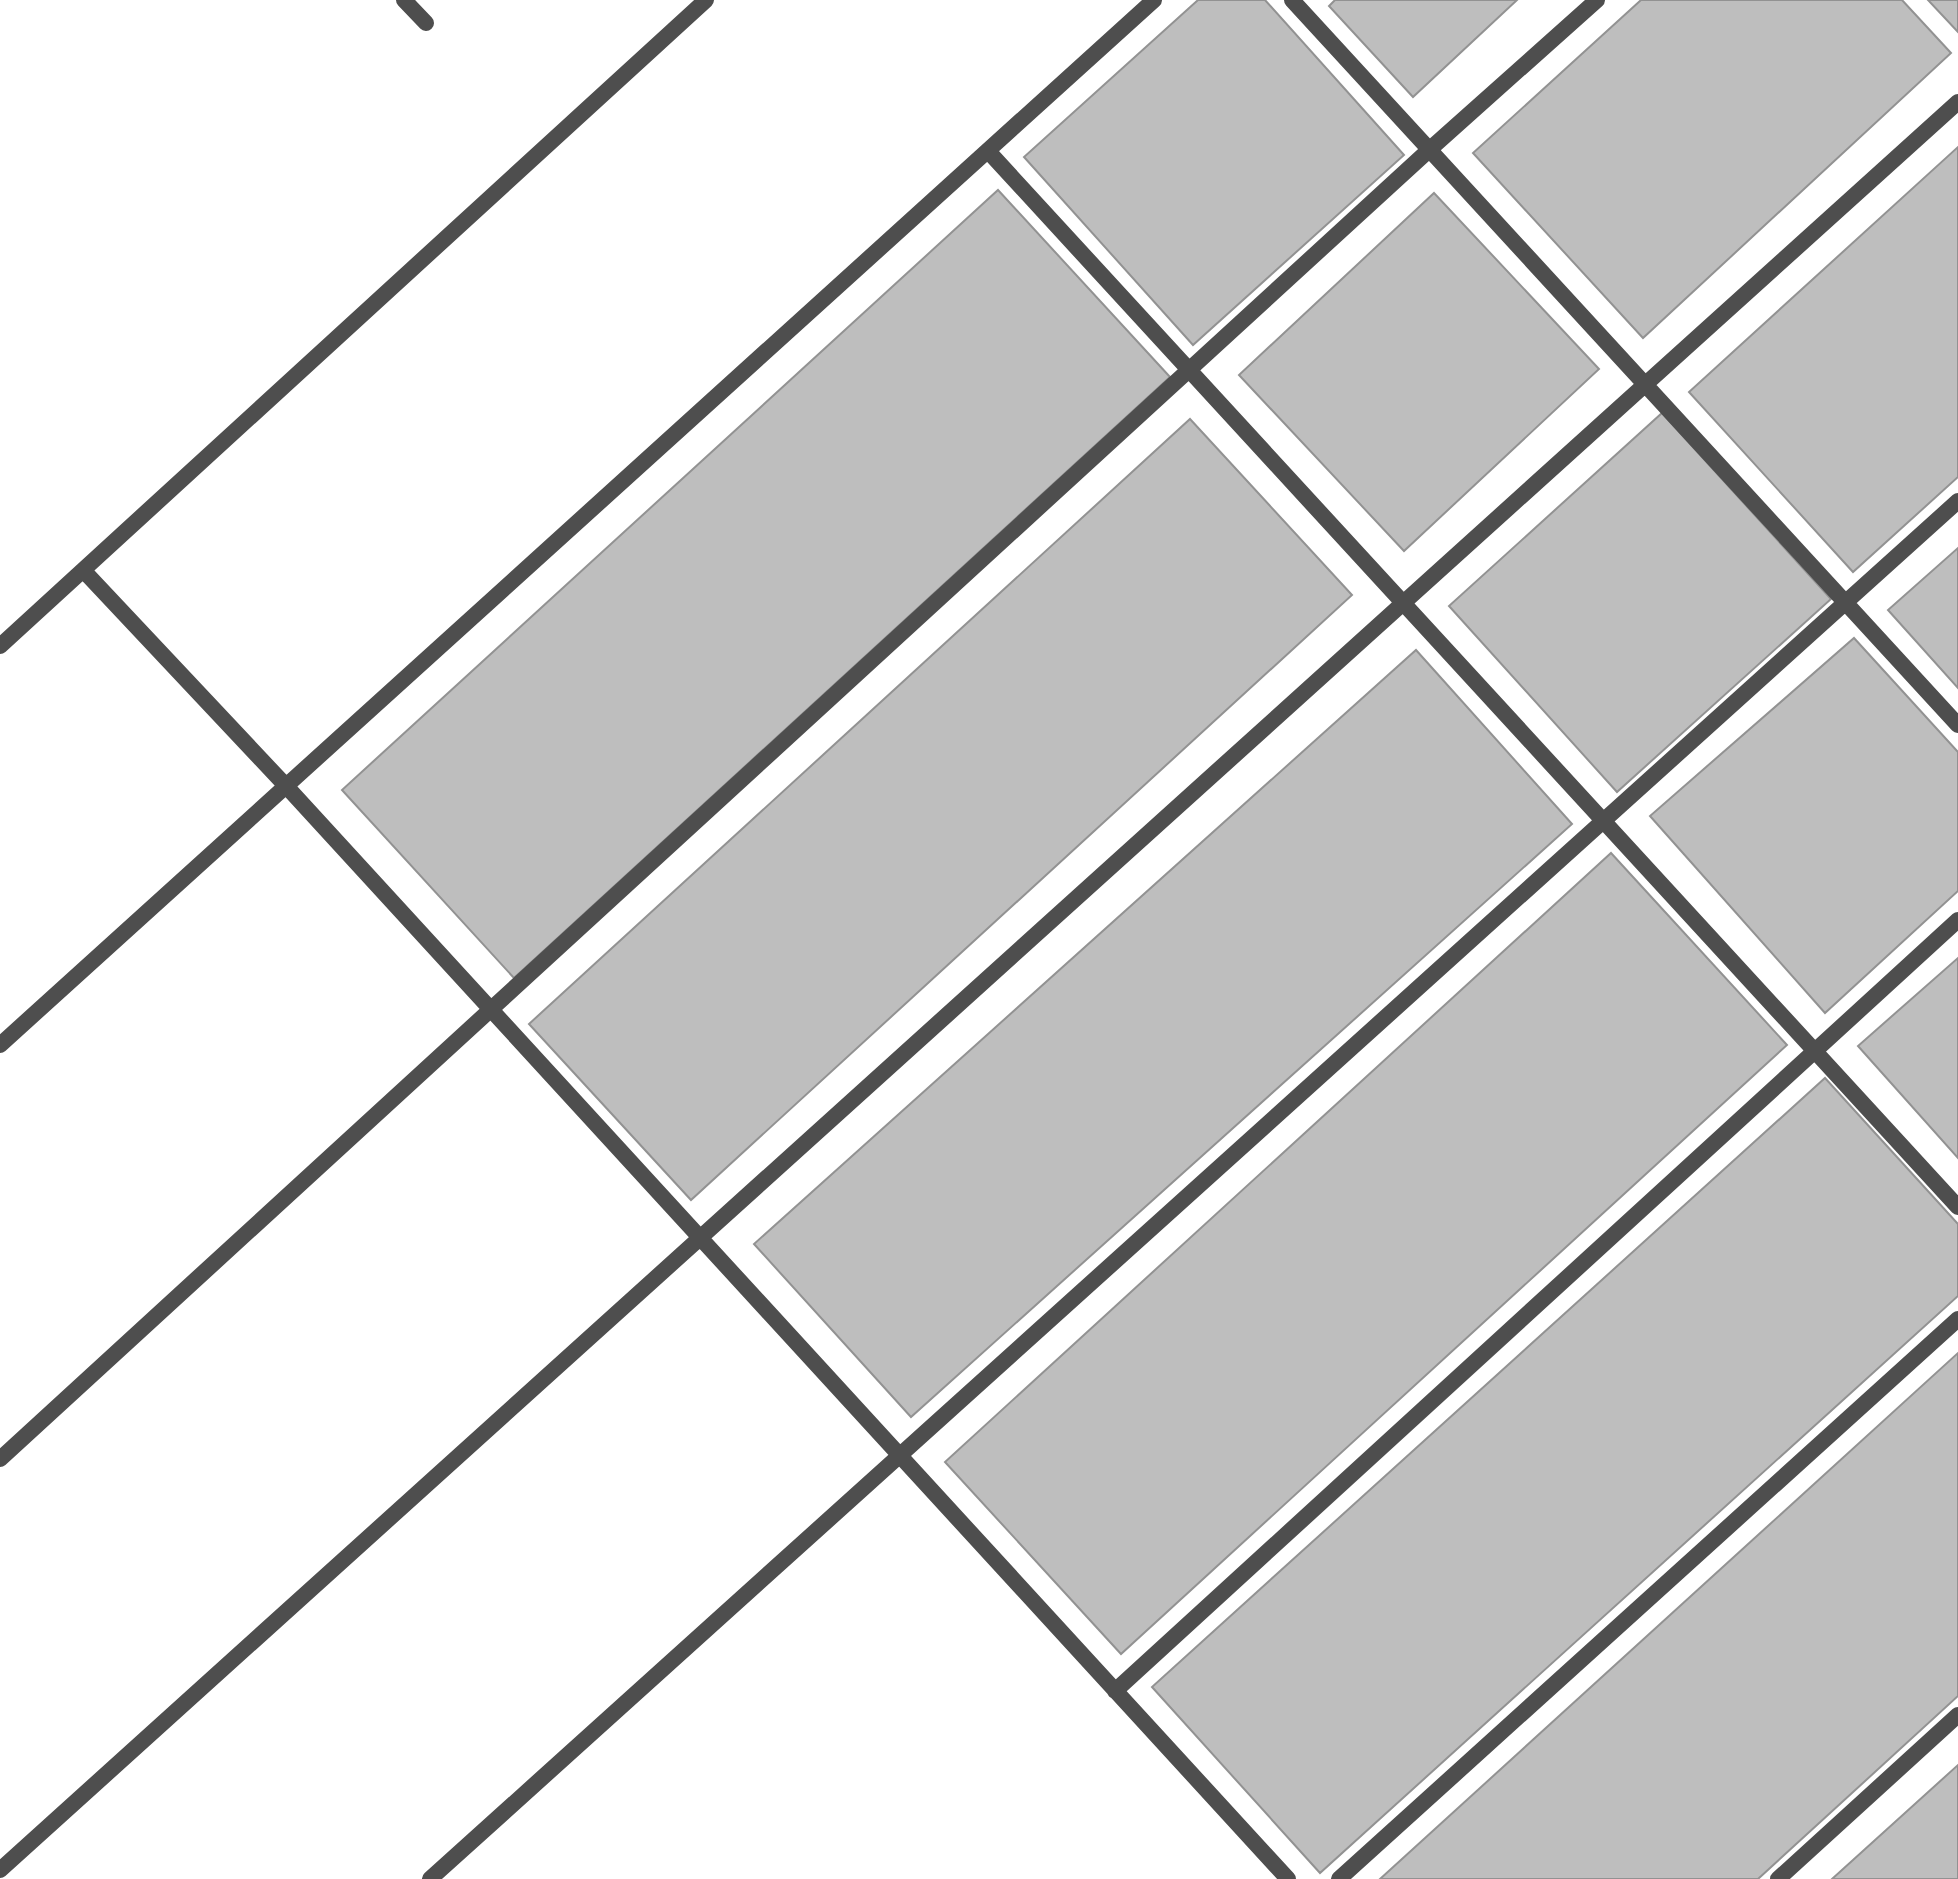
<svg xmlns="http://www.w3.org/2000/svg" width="1958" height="1879" viewBox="0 0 1958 1879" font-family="Manrope,sans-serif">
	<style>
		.building { fill: #bebebe; stroke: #929292; stroke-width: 2 }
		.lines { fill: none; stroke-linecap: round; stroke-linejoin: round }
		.service { stroke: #4e4e4e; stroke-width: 16 }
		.minor { stroke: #4e4e4e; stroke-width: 16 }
	</style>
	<rect width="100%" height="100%" fill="#fff"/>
	<path class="building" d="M1198 0H1265L1404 155 1193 345 1024 157Z
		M1335 0H1517L1413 97 1329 6Z
		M1641 0H1902L1951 53 1643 338 1473 153Z
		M1928 0H1958V32Z
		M1958 147V477L1853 572 1689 392Z
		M998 190 1170 377 514 978 342 790Z
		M1434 193 1599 369 1404 551 1239 375Z
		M1662 413 1831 599 1617 792 1449 606Z
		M1190 419 1352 595 691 1200 529 1024Z
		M1958 548V688L1888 610Z
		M1854 638 1958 752V891L1825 1013 1650 816Z
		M1416 650 1572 824 911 1417 754 1244Z
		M1611 853 1787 1045 1121 1654 945 1462Z
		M1958 958V1158L1858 1046Z
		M1825 1078 1958 1224V1296L1320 1873 1152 1687Z
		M1958 1353V1696L1758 1879H1380Z
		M1958 1765V1879H1832Z"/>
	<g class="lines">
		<path class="service" d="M404 0 426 23"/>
		<path class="minor" d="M1292 0 1958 725
			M988 151 1958 1207
			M83 570 287 787 1288 1879
			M0 646 706 0
			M0 1045 1154 0
			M0 1459 1429 150 1597 0
			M1115 1691 1958 920
			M0 1870 1958 102
			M430 1879 1958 501
			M1339 1879 1958 1319
			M1778 1879 1958 1715"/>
	</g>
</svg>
